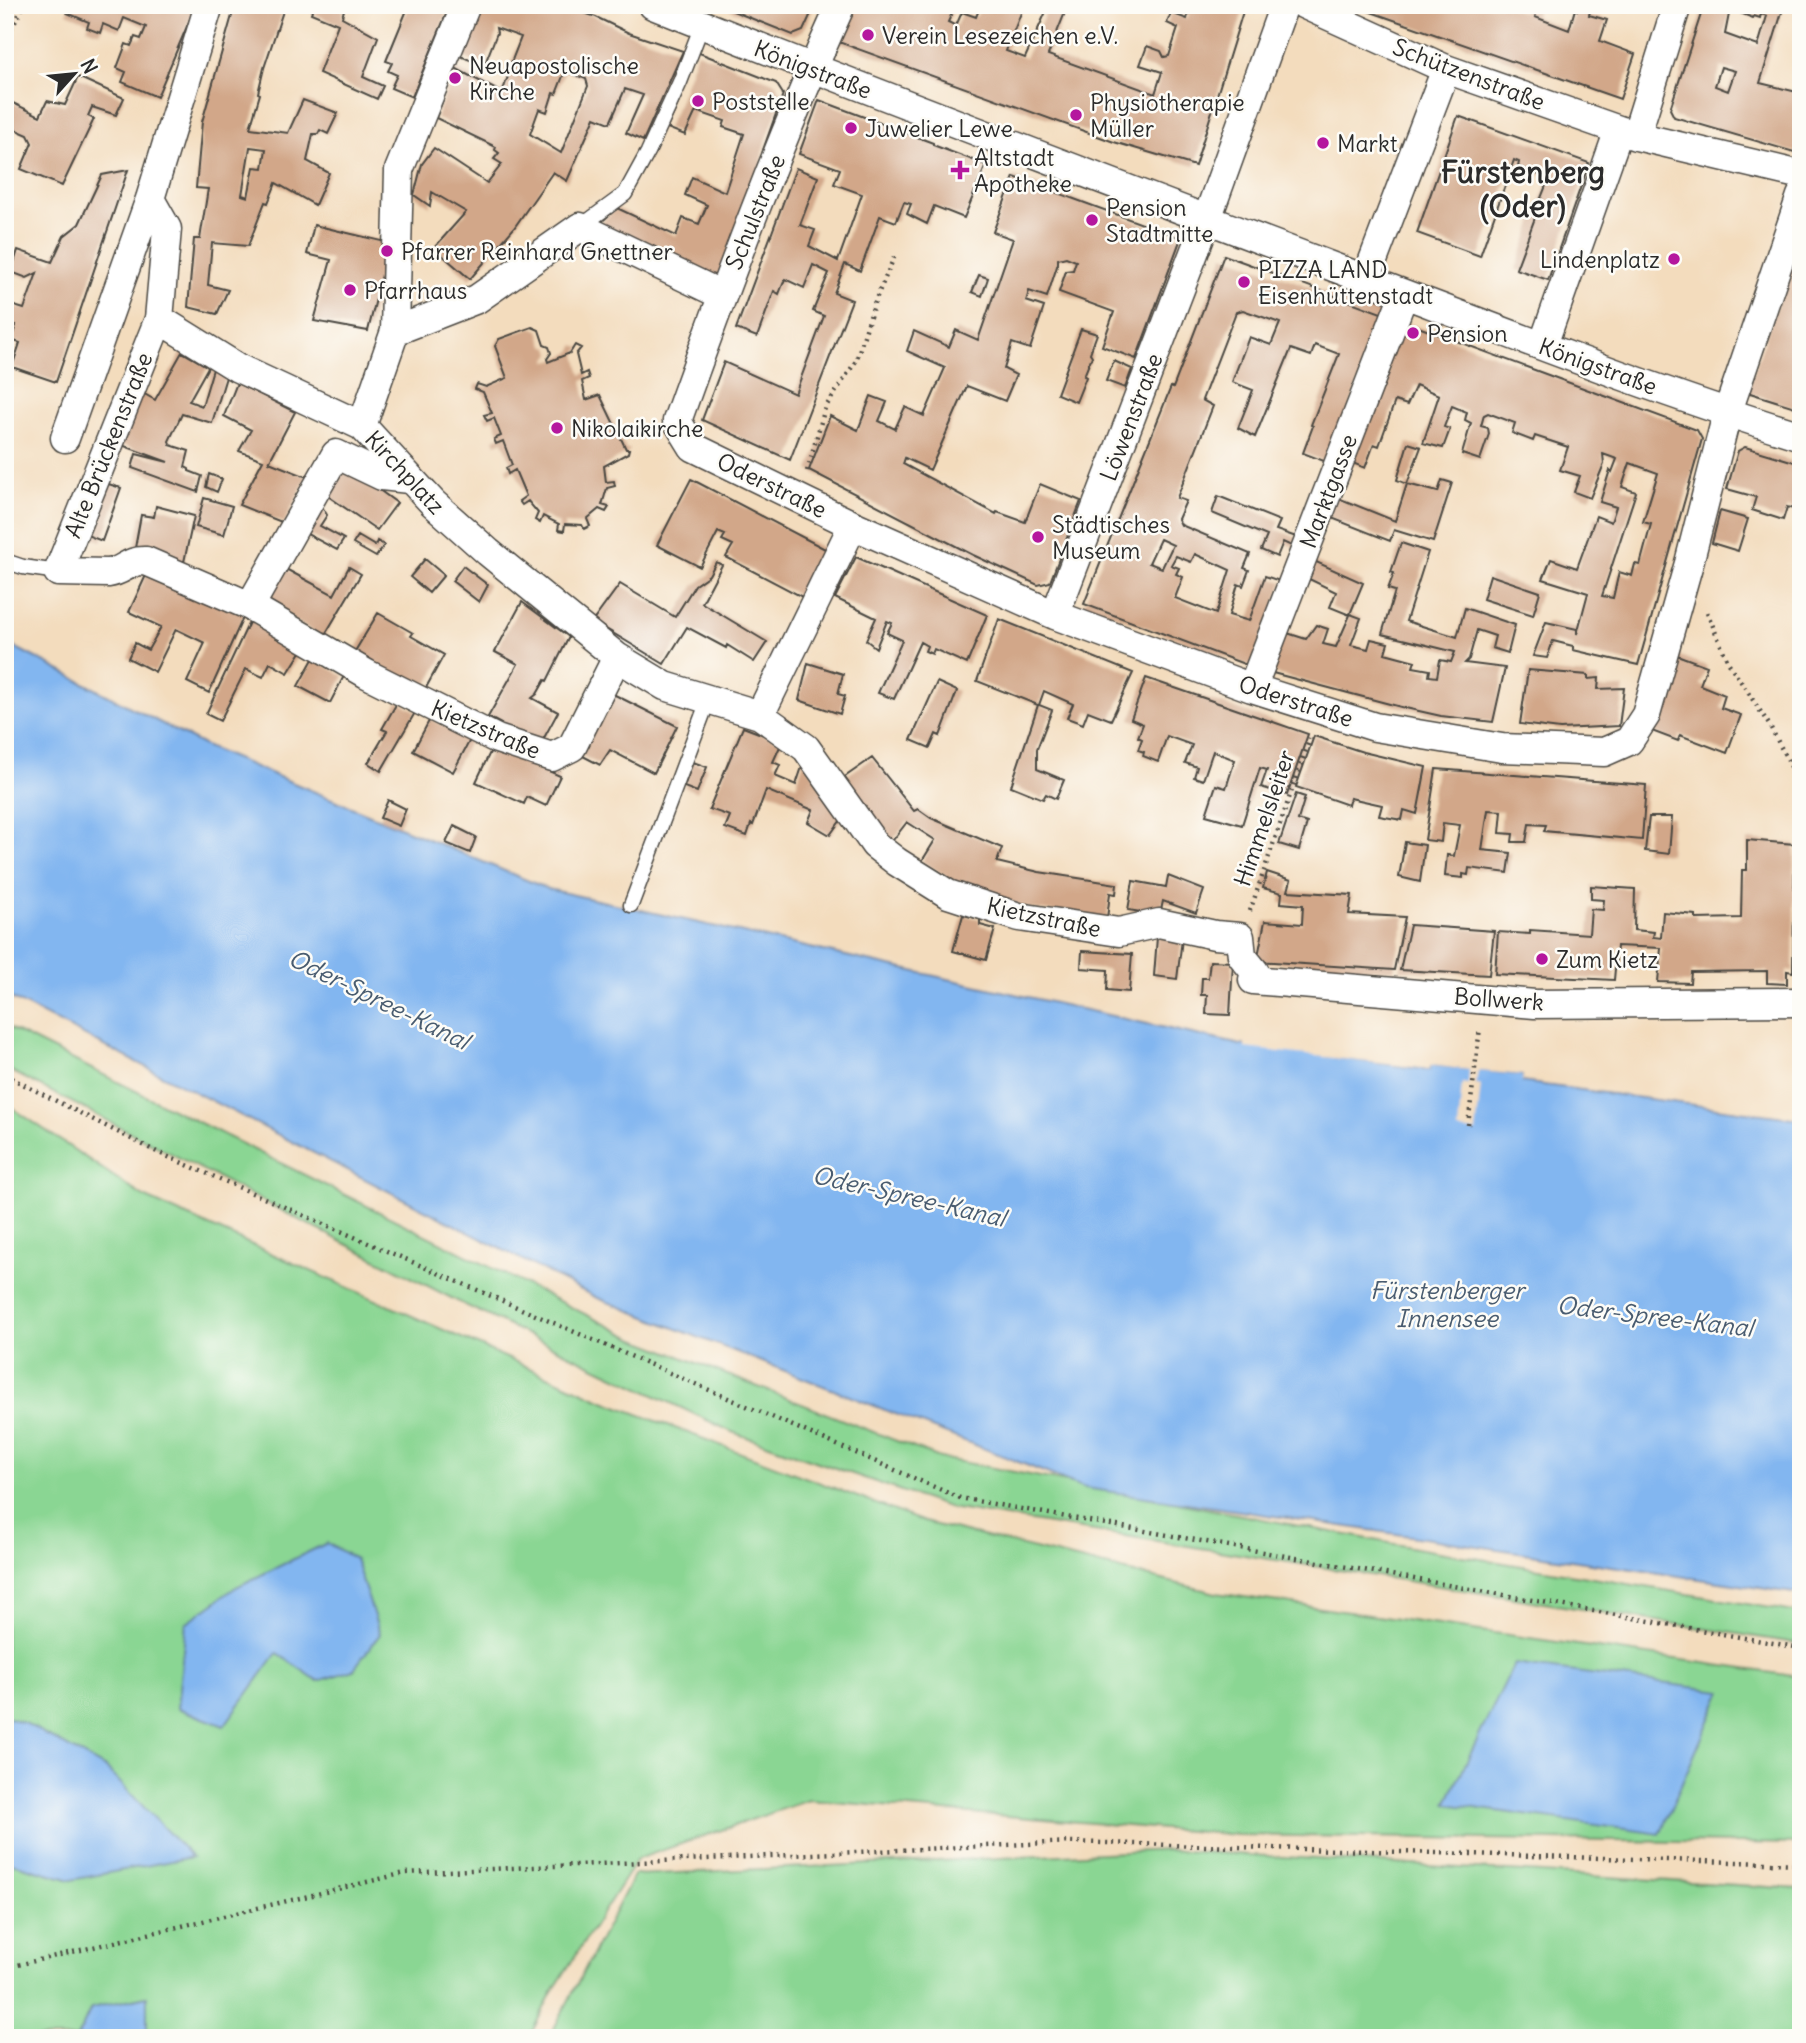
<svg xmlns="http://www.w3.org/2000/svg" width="1806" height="2043" viewBox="0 0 1806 2043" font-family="Delius,sans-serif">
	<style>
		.green { fill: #8ad693; stroke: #5a805f; stroke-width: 2; fill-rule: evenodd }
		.water { fill: #82b6f0; stroke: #56708e; stroke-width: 2 }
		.pier { fill: #f3dcbd }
		.building { fill: #d2a789; fill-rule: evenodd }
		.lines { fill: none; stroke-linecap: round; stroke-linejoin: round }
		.service-casing { stroke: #494641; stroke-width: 17 }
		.minor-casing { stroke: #494641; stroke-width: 31 }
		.path { stroke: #494641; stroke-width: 4.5; stroke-dasharray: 2 5; stroke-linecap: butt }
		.service { stroke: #fff; stroke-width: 14 }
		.minor { stroke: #fff; stroke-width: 28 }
		.poi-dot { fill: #b5179e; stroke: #fdfcf7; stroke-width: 2.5 }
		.labels { text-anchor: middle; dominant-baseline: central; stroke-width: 5; stroke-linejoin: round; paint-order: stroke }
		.poi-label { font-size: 23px; fill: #2b2b2b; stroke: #fdfcf7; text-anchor: start }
		.street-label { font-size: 23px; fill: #2b2b2b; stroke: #fdfcf7 }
		.water-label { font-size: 24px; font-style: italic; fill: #495c70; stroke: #fdfcf7 }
		.district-label { font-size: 30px; font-weight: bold; fill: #2b2b2b; stroke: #fdfcf7 }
	</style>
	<rect width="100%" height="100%" fill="#fdfcf7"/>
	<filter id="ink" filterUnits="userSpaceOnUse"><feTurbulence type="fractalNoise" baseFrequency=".0143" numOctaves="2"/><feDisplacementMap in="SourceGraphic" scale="14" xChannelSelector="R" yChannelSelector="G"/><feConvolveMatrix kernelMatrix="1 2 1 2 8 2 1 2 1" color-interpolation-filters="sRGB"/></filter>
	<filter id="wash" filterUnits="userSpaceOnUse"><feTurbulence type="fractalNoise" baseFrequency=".00686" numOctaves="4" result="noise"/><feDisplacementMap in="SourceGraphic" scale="28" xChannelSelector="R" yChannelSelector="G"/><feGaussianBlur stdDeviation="1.57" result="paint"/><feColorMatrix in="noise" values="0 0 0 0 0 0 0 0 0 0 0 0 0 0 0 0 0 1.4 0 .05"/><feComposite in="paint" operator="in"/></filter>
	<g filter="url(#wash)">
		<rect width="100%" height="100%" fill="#f3dcbd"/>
		<path class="green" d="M5 1026 633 1338 940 1458 1421 1549 1801 1613V1644L950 1508 732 1432 461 1303 5 1068Z
			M5 1103 144 1197 606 1402 924 1522 1216 1593 1801 1677V1844L1238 1835 809 1800 637 1859 551 1994 529 2038H147L146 1996 91 2008 77 2038H5V1861L71 1880 107 1769 23 1722 5 1717ZM277 1652 353 1670 318 1681Z
			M1168 1850 1801 1889V2038H549L634 1875Z"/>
		<path class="water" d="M5 642 207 747 548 889 1241 1045 1429 1070 1431 1065 1523 1075V1082L1801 1119V1594L1085 1488 595 1297 5 995Z
			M327 1543 355 1559 380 1634 353 1670 318 1681 277 1653 224 1726 177 1708 186 1623 236 1587Z
			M1514 1664 1722 1691 1660 1834 1446 1804Z
			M5 1717 23 1722 107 1769 192 1857 71 1880 5 1861Z
			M147 1996V2038H77L91 2008Z"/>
		<path class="pier" d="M1245 1042 1427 1066 1431 1062 1523 1071 1526 1074V1079L1801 1115V1118L1522 1081 1523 1075 1478 1071 1476 1084 1481 1085 1476 1132 1458 1130 1462 1083 1468 1084 1469 1070 1430 1065V1069L1245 1048Z"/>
		<g id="blocks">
			<path class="building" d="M69 5H146L151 7 152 5H196L157 97 122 82 126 72 117 68 126 44 131 46 135 37 141 39 146 27 124 18 119 31 103 24 100 33 87 28 89 22 67 13Z
				M235 5H285L264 68 258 93 260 94 250 128 288 133 303 100 338 113 328 134 320 130 318 134H313L307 161 329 173 315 205 276 183 268 203 265 202 248 246 212 243 208 285 228 290 217 314 188 307 194 239H200L208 189 196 188 202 122ZM250 147 266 149 263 168 254 167 248 197 242 195Z
				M314 5H334L344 10 342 17 378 37 363 77 383 86 377 99 319 73 338 24 311 13Z
				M409 5H450L412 97 391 88 397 75 388 71 392 63 386 61Z
				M476 5H561L596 17 629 33 683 51 643 141 626 133 643 95 625 89 610 123 595 117 567 181 553 172 514 228 470 279 434 248 466 212 432 192 430 206 414 195 422 164 434 148 487 183 502 164 494 159 499 153 495 150 496 147 436 118 455 68 502 93 511 68H509L521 37 496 28 497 33 484 66 458 55ZM565 71 586 79 588 86 561 153 530 134 539 109 547 112 553 93 556 94Z
				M718 5H815L803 31 793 35Z
				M847 5H914L932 12 934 5H937L953 11 948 22 956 26 962 12 976 17 981 5H1024L1006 51 1025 58 1049 5H1068L1048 55 1155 94 1162 72 1140 65 1147 46 1161 51 1164 57 1169 56 1178 28 1167 23 1171 13 1187 19 1191 5H1245L1195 166 1114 142 833 40Z
				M1351 5H1503L1522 12 1524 5H1539L1535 17 1569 30 1575 9 1577 10 1579 5H1584L1591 8 1589 15 1607 20 1600 41 1635 54 1620 99Z
				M1704 5H1770L1783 9 1760 83 1801 93V154L1674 117 1670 109ZM1730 9 1753 18 1754 16 1760 18 1761 14 1767 16 1758 46 1725 34ZM1721 67 1735 71 1728 91 1715 86Z
				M697 52 776 83 783 94 763 150 759 173 716 282 597 226 617 208 676 236 683 218 699 224 707 205 685 195 692 177 725 192 744 134 723 127 725 121 696 111 685 135 667 128 678 104Z
				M78 77 124 98 116 115 92 107 88 116 94 119 62 186 21 169 32 143 28 135 5 125V114L11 102 40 116 47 101 65 105Z
				M819 100 933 143V145L986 165 964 218 934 206 927 224 907 214 911 204 904 202 896 222 880 216 860 271 845 264 834 293 852 300 790 460 702 420 724 362 795 394 824 316 813 311 829 273 813 265 804 288 785 279 779 294 774 291 757 337 736 329 796 168 818 177 800 225 815 230 809 246 838 261 862 194 834 184 840 169 799 154Z
				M1458 116 1589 163 1548 280 1516 269 1536 215 1533 214 1535 208H1537L1549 178 1518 167 1519 162 1514 160 1480 256 1417 233Z
				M128 170 56 382 12 367 20 343 11 340 16 325 5 321V303L24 309 37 273 27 278 11 272 18 250 52 262 64 236 79 224 102 175Z
				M1014 177 1181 238 1136 359 1102 346 1114 312 1059 292 1066 271 1073 270 1076 261 1066 257 1058 259V263L1047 297 1029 291 1026 301 1044 307 1030 349 1012 343 1004 369 1016 375 1005 401 967 386 930 470 905 458 903 464 996 514 997 512 1025 522 1040 484 1081 501 1050 582 1038 585 973 555 809 470 830 416 858 430 871 396 887 402 879 421 895 429 905 407 924 416 945 368 907 351 914 331 949 347 956 330 978 340 1013 239 993 232Z
				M314 225 390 243 368 331 314 321 331 260 307 254Z
				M1801 234V346L1798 354 1801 355V409L1747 392Z
				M1224 255 1384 314 1329 463 1303 453 1313 426 1311 425 1339 354 1315 345 1311 356 1291 349 1255 437 1238 428 1253 390 1232 382 1249 337 1271 345 1280 323 1243 310 1236 312 1202 400 1213 406 1177 498 1186 501 1178 519 1181 525 1250 554 1244 568 1249 570 1243 586 1238 584 1229 615 1249 621 1265 576 1283 582 1252 667 1084 604 1171 387 1173 388ZM1160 539 1173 545 1162 568 1149 563ZM1195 554 1230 570 1216 614 1175 598 1183 577 1176 574 1179 568 1171 565 1176 556 1191 562Z
				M979 275 988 278 982 296 972 292Z
				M1402 321 1697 430 1702 439 1638 665 1573 650V646L1553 641 1547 658 1533 656 1546 622 1577 629V634L1588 593 1543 579 1551 559 1577 568 1596 516 1611 522 1616 507 1600 502 1610 470 1612 472 1617 459 1603 454 1604 464 1590 498 1574 492 1580 476 1560 470 1568 447 1535 436 1533 441 1512 433 1515 423 1488 413 1484 415 1481 426 1488 428 1489 434 1480 460 1462 454 1471 423 1465 420 1467 412 1452 406 1444 427 1450 429 1443 448 1423 443 1439 395 1416 385 1407 405 1395 401 1379 446 1374 444 1365 468 1350 462ZM1630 463 1658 473 1643 522 1651 524 1640 565 1635 564 1632 576 1619 572 1613 598 1602 596 1636 492 1622 487Z
				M532 327 539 330 544 345 549 347 551 353 547 359 548 362 570 353 575 345 581 348 576 354 581 375 587 372 589 378 582 381 586 400 600 395 626 449H629L628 453 604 466 606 482 614 481 615 486 607 488 602 505 609 507 606 512 599 509 587 519 590 526 584 529 582 525 565 524 564 531 558 530 559 524 543 516 540 523 535 520 538 513 528 501 522 505 519 501 526 496 515 470 508 474 506 468 512 465 503 441 496 444 494 439 501 436 494 418 487 421 484 415 492 413 483 392 475 389 477 384 486 387 507 378 495 346 499 339Z
				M1081 329 1097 334 1090 353 1092 356 1084 376 1086 377 1076 402 1057 394Z
				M182 352 208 367 189 401 202 406 213 369 226 377 212 423 182 414 169 441 170 445 189 451 185 467 189 469V471L202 476 198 492 132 468 136 454 168 462 116 443 139 391 155 400Z
				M1114 361 1132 369 1125 388 1106 381Z
				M237 383 295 412 269 462 307 477 284 523 239 505 263 460 239 451 251 430 224 416Z
				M1408 443 1421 447 1407 484 1397 480Z
				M1745 447 1801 464 1799 511 1787 507 1783 520 1752 510 1756 497 1727 489 1738 451Z
				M345 465 397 503 377 530 325 494Z
				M209 474 222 479 217 492 206 487Z
				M691 479 829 551 804 598 726 557 733 545 722 540 725 535 718 532 700 567 657 545Z
				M1442 480 1452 483 1433 542 1394 530 1390 541 1329 517 1336 497 1395 521 1407 484 1438 492Z
				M102 482 121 488 102 541 84 534Z
				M1218 496 1280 521 1276 530 1299 538 1296 548 1283 542 1277 557 1261 550 1267 536 1212 513Z
				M204 498 232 506 224 535 196 527Z
				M321 505 327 515 320 526 344 539 337 550 303 532Z
				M156 506 194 516 184 562 135 548 141 515 154 517Z
				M1720 511 1748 519 1738 551 1712 543Z
				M358 536 375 546 377 541 384 545 376 557 353 544Z
				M1401 543 1428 552 1406 621 1457 637 1465 608 1515 625 1508 653 1492 648 1495 636 1477 630 1469 659 1465 663 1505 668 1493 722 1441 716 1401 707 1269 672 1284 632 1306 639 1316 625 1328 629 1323 644 1336 647 1350 615 1330 607 1336 592 1305 577 1312 560 1363 583 1350 614 1361 618 1351 645 1368 649 1371 639 1388 643 1385 653 1415 661 1413 667 1430 670 1429 676 1437 677 1440 660 1451 662 1455 652 1382 634 1395 591 1388 589 1394 573 1391 572Z
				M1800 556H1801V574L1796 573Z
				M856 557 987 615 967 664 934 649 932 654 925 651 927 646 920 642 894 699 878 693 902 640 887 633 892 623 887 621 876 648 866 640 876 618 835 598Z
				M425 559 444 575 429 593 410 577Z
				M716 562 722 565 702 603 767 642 754 662 727 645 726 648 687 627 664 664 593 621 620 584 675 617 695 585 709 575Z
				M463 566 488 585 479 602 452 581Z
				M282 567 334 595 349 567 361 574 323 638 262 600Z
				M147 573 246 611 209 693 187 682 205 643 176 629 155 672 128 658 135 643 148 650 161 627 129 612Z
				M1490 575 1540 592 1533 615 1483 599Z
				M522 602 569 637 547 681 545 680 537 694 532 698 558 712 538 749 497 731 501 724 488 717 518 664 495 652Z
				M378 613 413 633 411 636 444 655 423 693 354 653Z
				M251 618 304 647 288 673 270 663 263 677 246 669 220 721 206 714Z
				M999 619 1133 673 1111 720 1088 711 1083 724 1067 718 1073 704 1044 691 1039 705 1052 710 1037 749V769L1064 780 1056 799 1046 794 1043 799 1011 786 1038 705 977 681Z
				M1677 655 1707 666 1700 685 1725 695 1721 708 1741 715 1727 753 1680 735 1678 741 1649 730Z
				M313 659 344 676 330 703 298 686Z
				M808 663 843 674 838 694 845 696 840 714 799 700Z
				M1528 670 1588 675V679L1599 678 1598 689 1624 688 1619 726 1560 729 1520 724Z
				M1146 678 1308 734 1287 795 1261 787 1267 770 1260 768 1242 825 1206 815 1216 785 1226 788 1235 760 1213 751 1203 780 1194 777 1197 767 1185 763 1192 745 1167 736 1158 762 1143 756 1144 752 1138 750 1142 739 1138 737 1143 724 1131 719Z
				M937 682 957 691 940 736 936 734 930 748 911 740Z
				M611 693 677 726 654 773 610 750 600 765 579 754Z
				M398 701 416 711 381 771 368 763 387 731 382 729Z
				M430 719 470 740 453 772 413 751Z
				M743 727 782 742 773 762 780 765 775 776 796 785 804 761 843 817 830 835 808 822 813 810 766 790 753 825 751 824 747 836 725 828 730 816 709 809Z
				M1314 736 1363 752 1426 767 1417 814 1404 810 1402 820 1379 816 1382 805 1350 798 1348 805 1296 787Z
				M493 746 560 776 546 806 527 797 524 804 476 782Z
				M872 758 914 811 918 809 931 818 1002 848 997 862 1039 872 1117 884 1116 894 1110 893 1107 919 1033 909 943 880 946 876 922 861 935 840 907 822 890 844 839 781Z
				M693 762 707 767 697 792 684 787Z
				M1436 769 1646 785 1642 840 1544 831 1546 825 1529 824 1526 842H1512L1513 834 1500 833 1502 811 1488 810 1482 850 1511 853 1508 873 1469 868 1468 875 1463 874V878L1445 876 1447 855 1454 856 1460 825 1443 823 1441 842 1425 840Z
				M1296 794 1305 797 1298 820 1307 823 1299 850 1279 844Z
				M388 800 406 809 399 826 380 818Z
				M1649 817H1672L1669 854 1645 851Z
				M454 826 476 837 470 853 446 843Z
				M1747 840 1795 844 1793 972 1787 971V984L1767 983V971L1691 972 1690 983 1658 982 1661 948 1617 946 1614 980 1495 974 1498 932 1530 934V930L1589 934 1591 909 1603 910 1604 900 1591 899V886L1635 889 1634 930 1654 932 1653 937 1661 938 1663 912 1696 915V919L1741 918 1742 870H1747Z
				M1405 842 1425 845 1420 882 1399 877Z
				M1267 872 1291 880 1288 891 1352 895 1349 914 1405 917 1394 970 1257 961 1265 921 1302 924 1303 905 1281 903 1282 893 1263 888Z
				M1168 876 1204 890 1196 913 1163 901 1160 915 1128 910 1133 881 1166 887Z
				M963 915 980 919V925L995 929 986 960 953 951Z
				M1410 925 1494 931 1489 975 1400 970Z
				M1157 937 1182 939 1177 979 1154 976Z
				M1082 951 1132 954 1129 992 1107 990 1108 970 1081 968Z
				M1210 961 1233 962 1230 1015 1206 1014 1207 995H1201L1202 978H1208Z"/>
		</g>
	</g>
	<g filter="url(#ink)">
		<use href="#blocks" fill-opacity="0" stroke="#494641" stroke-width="2"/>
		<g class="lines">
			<defs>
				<path id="service" d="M580 227 625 194 648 152 680 82 702 25
					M5 561 23 567 58 572
					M631 905 709 698"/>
				<path id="minor" d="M653 5C884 97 1116 185 1349 273 1498 329 1648 389 1801 436
					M841 5C779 141 727 281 677 421L693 447 853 525 1055 615 1252 688 1375 727 1502 748 1604 752 1629 741 1646 715 1689 563 1727 414 1801 196
					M1305 5 1446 69 1636 136 1677 5
					M1636 136 1801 175
					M150 199 167 229 159 319 58 572 108 573C125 571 127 560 146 561L250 606 367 674 497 739 552 757 572 747 617 657
					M1366 279 1446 69
					M159 319 238 368 362 426 433 503 488 552 617 657 665 686 760 715 806 748 875 845 897 862 948 894 1019 917 1119 932 1159 923 1215 935 1240 937 1242 956 1255 972 1253 980 1535 1004 1801 1002
					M395 331 399 170 466 5
					M1543 345 1619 130
					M362 426 395 331 477 299 580 227 722 295
					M65 438 150 199 209 5
					M250 606 336 454 382 476 409 479
					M1055 615 1207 219 1284 5
					M1252 688 1404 294
					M760 715 853 525"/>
			</defs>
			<use href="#service" class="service-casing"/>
			<use href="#minor" class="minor-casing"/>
			<path class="path" d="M5 41 24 5
				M807 471 825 408 856 361 875 301 896 253
				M1707 612 1728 662 1770 726 1801 786
				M1250 911 1310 738
				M5 1075 157 1152 960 1498 1801 1648
				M1468 1125 1480 1028
				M5 1968 405 1873 1071 1842 1801 1864"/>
			<use href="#service" class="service"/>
			<use href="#minor" class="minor"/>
		</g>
	</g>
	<g class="poi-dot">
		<circle cx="868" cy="35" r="7"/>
		<circle cx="455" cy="78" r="7"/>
		<circle cx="698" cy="101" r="7"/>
		<circle cx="1076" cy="115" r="7"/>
		<circle cx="851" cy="128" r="7"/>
		<circle cx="1323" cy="143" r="7"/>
		<path d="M956.5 159.5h7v7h7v7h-7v7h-7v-7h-7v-7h7z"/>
		<circle cx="1092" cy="220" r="7"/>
		<circle cx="387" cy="251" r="7"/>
		<circle cx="1674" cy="259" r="7"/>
		<circle cx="1244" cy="282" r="7"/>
		<circle cx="350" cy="290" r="7"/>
		<circle cx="1413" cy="333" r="7"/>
		<circle cx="557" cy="428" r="7"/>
		<circle cx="1038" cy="537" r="7"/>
		<circle cx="1542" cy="959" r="7"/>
	</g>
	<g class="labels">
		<g class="poi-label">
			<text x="882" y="35">Verein Lesezeichen e.V.</text>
			<text x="469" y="65">Neuapostolische<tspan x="469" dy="26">Kirche</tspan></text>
			<text x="712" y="101">Poststelle</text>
			<text x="1090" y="102">Physiotherapie<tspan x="1090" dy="26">Müller</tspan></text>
			<text x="865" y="128">Juwelier Lewe</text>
			<text x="1337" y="143">Markt</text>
			<text x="974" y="157">Altstadt<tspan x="974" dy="26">Apotheke</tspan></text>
			<text x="1106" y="207">Pension<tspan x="1106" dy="26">Stadtmitte</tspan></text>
			<text x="401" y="251">Pfarrer Reinhard Gnettner</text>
			<text x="1660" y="259" text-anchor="end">Lindenplatz</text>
			<text x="1258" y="269">PIZZA LAND<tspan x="1258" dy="26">Eisenhüttenstadt</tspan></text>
			<text x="364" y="290">Pfarrhaus</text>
			<text x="1427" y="333">Pension</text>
			<text x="571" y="428">Nikolaikirche</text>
			<text x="1052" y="524">Städtisches<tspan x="1052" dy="26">Museum</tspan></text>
			<text x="1556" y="959">Zum Kietz</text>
		</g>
		<g class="street-label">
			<text transform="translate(813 69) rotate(21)">Königstraße</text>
			<text transform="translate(1469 74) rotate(21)">Schützenstraße</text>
			<text transform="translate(755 212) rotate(-68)">Schulstraße</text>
			<text transform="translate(1598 366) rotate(20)">Königstraße</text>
			<text transform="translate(1131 417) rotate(-69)">Löwenstraße</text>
			<text transform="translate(108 445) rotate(-68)">Alte Brückenstraße</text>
			<text transform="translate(405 472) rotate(47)">Kirchplatz</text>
			<text transform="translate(772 485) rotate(26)">Oderstraße</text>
			<text transform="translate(1328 491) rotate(-69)">Marktgasse</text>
			<text transform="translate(1296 701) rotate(18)">Oderstraße</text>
			<text transform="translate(486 729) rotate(23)">Kietzstraße</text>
			<text transform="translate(1264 818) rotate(-71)">Himmelsleiter</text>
			<text transform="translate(1044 917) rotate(12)">Kietzstraße</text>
			<text transform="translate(1499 999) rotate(4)">Bollwerk</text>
		</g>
		<g class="water-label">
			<text transform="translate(379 999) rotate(26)">Oder-Spree-Kanal</text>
			<text transform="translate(909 1196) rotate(13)">Oder-Spree-Kanal</text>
			<text x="1447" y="1290">Fürstenberger<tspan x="1447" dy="28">Innensee</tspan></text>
			<text transform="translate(1655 1316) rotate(7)">Oder-Spree-Kanal</text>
		</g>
		<g class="district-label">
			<text x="1523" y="172">Fürstenberg<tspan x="1523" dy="34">(Oder)</tspan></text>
		</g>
	</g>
	<rect width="1806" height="2043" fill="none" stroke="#fdfcf7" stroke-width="28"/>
	<g transform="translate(74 74) rotate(63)" stroke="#fdfcf7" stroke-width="5" paint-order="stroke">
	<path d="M0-5L12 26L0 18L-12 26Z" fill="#2b2b2b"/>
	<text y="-10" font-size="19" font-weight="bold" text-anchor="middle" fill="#2b2b2b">N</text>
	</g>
</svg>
